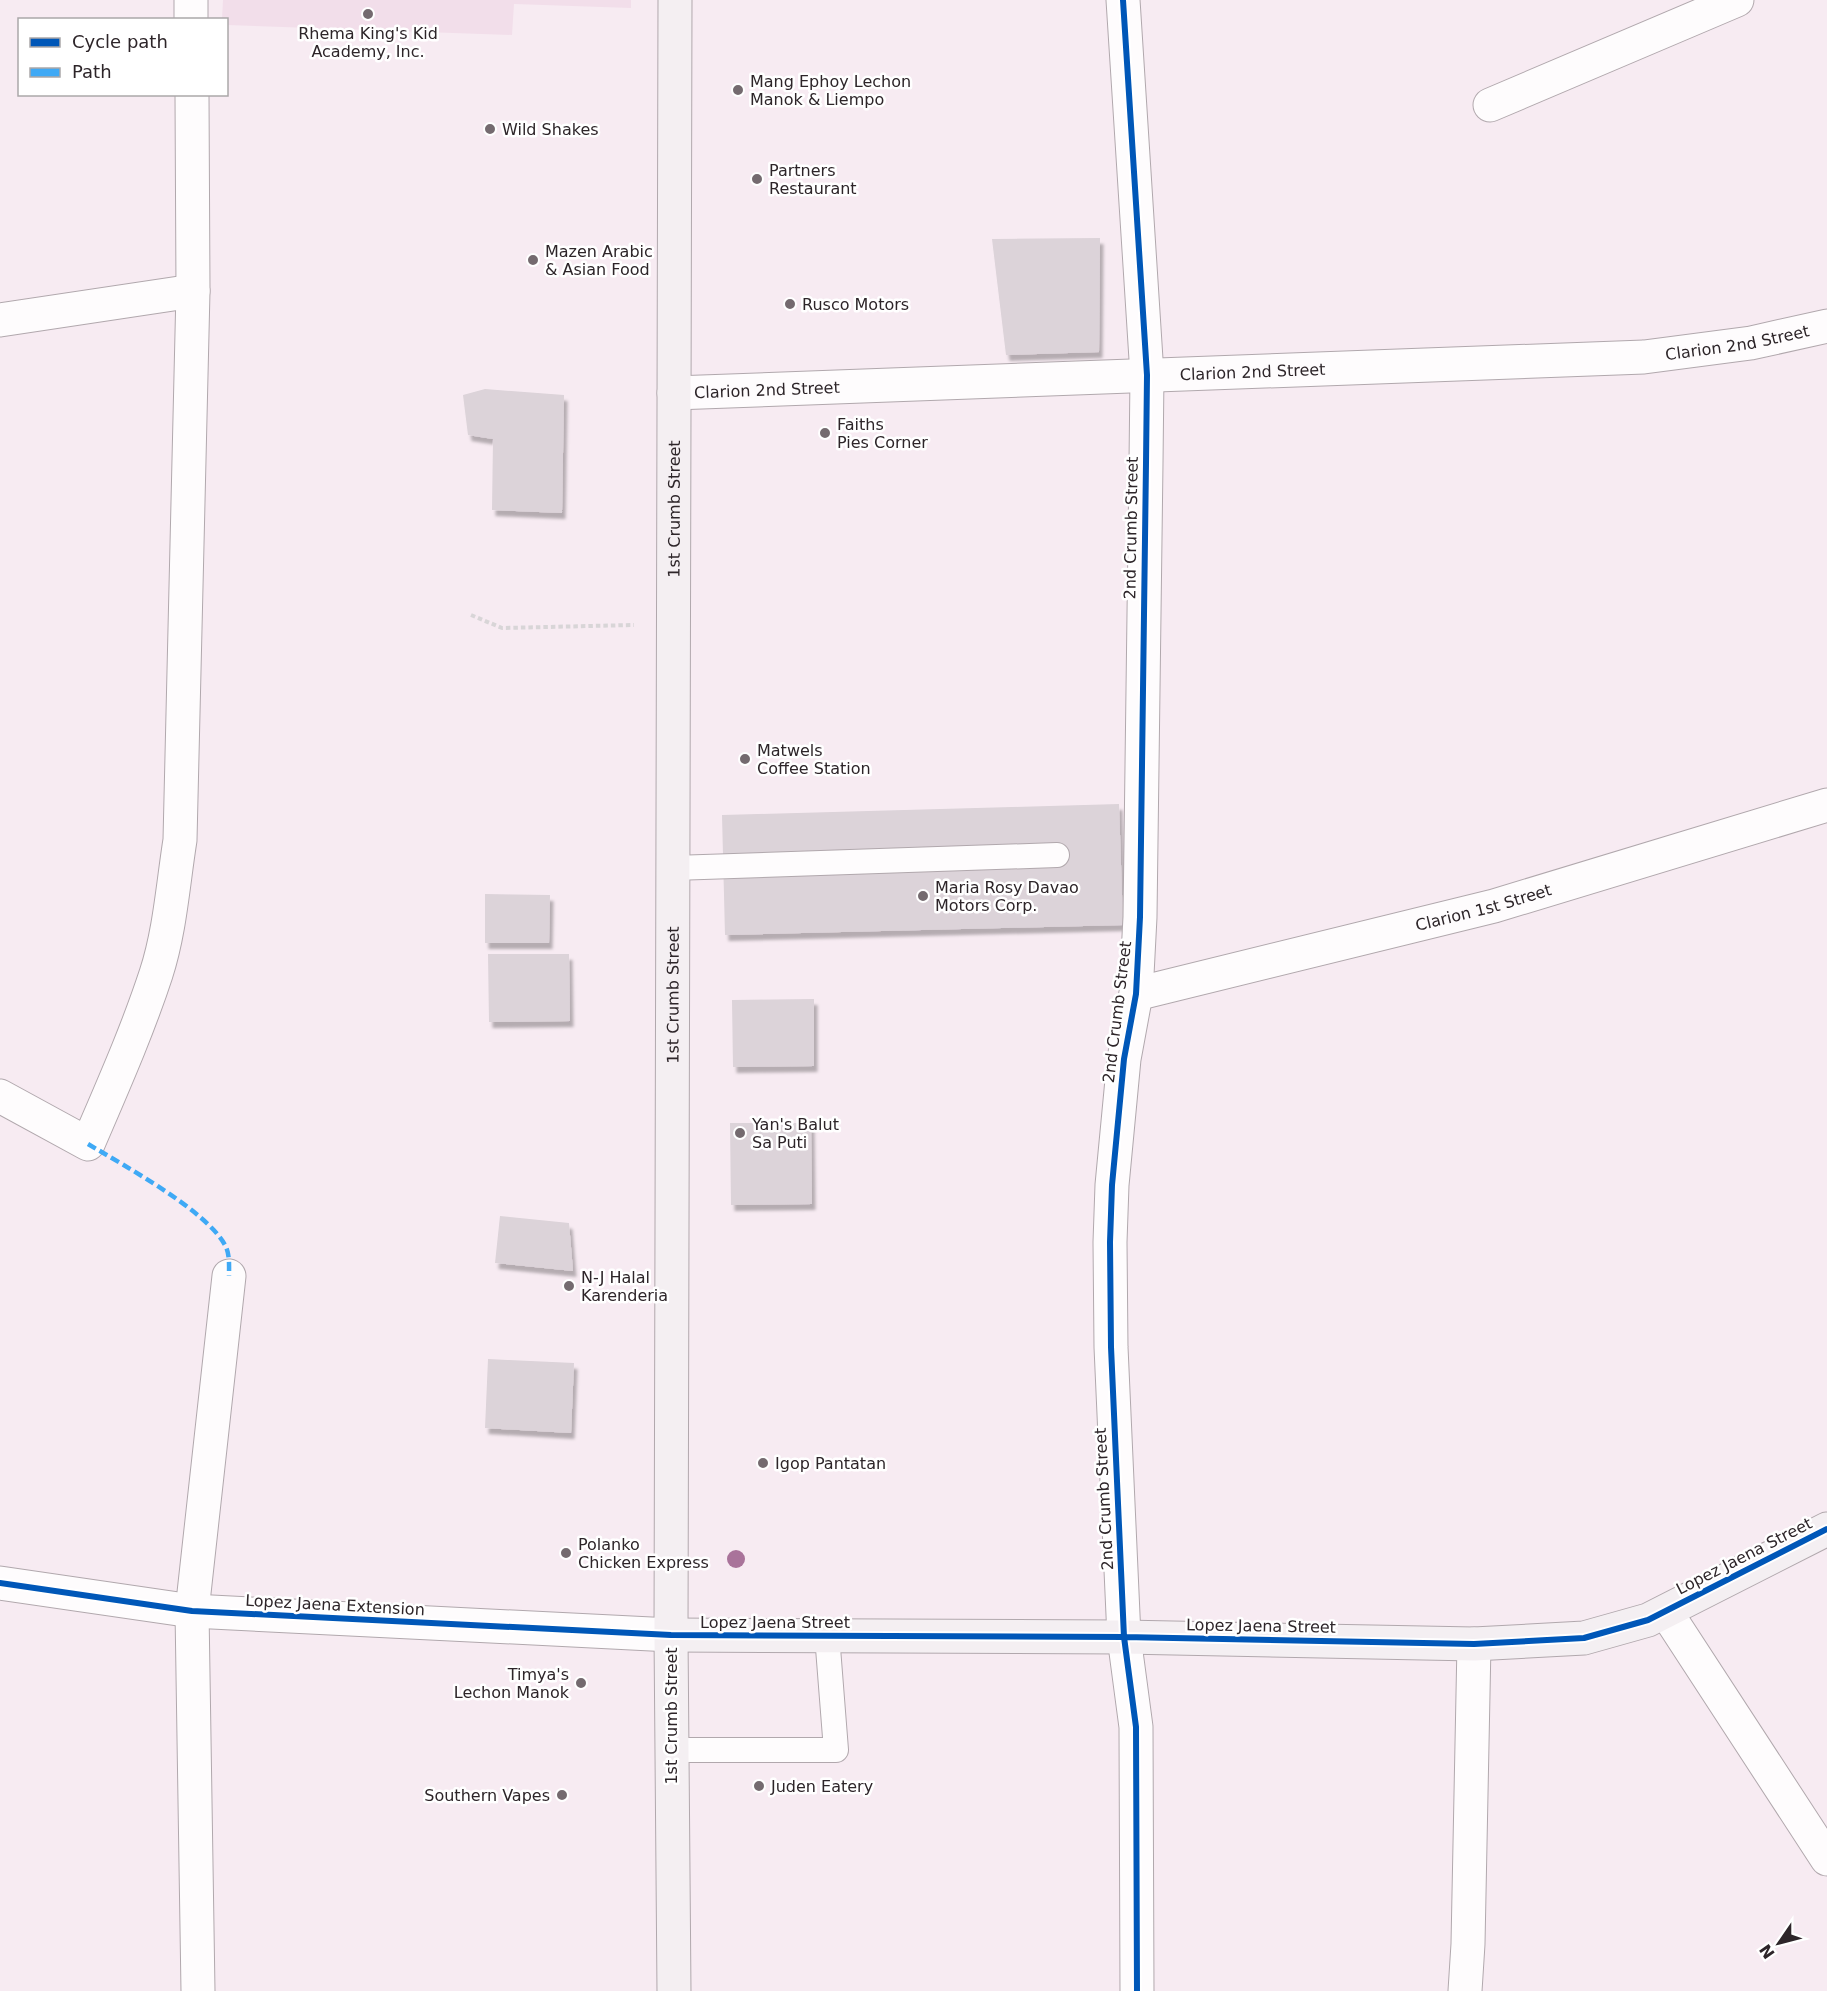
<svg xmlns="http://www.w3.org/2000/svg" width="1827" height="1991" viewBox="0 0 1827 1991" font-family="'DejaVu Sans',sans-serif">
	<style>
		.built { fill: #f2deea }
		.building { fill: #dcd3d9; filter: url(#shadow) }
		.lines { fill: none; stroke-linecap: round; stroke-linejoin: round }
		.lane-casing { stroke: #b1a8ad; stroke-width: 26 }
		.street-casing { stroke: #b1a8ad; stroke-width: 35 }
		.secondary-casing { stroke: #b1a8ad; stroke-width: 35 }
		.path { stroke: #d8d5d7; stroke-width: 4; stroke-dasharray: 4.5 3; stroke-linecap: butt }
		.lane { stroke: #fefcfd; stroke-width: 24 }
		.street { stroke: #fefcfd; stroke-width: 33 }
		.secondary { stroke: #f4eff2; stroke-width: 33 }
		.quiet { stroke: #3fa9f5; stroke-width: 4.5; stroke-dasharray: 9 4.5; stroke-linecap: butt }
		.cycleway-casing { stroke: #fff; stroke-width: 10 }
		.cycleway { stroke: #0057b8; stroke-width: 6 }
		.tree { fill: #a9739a }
		.poi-dot { fill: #746a6f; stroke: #fff; stroke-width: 2 }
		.labels { text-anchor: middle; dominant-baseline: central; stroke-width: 5; stroke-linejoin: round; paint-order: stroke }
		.poi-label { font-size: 16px; fill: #2d2529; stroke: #fff; text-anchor: start }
		.street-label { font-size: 16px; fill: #2d2529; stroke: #fff }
	</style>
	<defs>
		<filter id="shadow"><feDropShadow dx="3.5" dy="6" stdDeviation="1.5" flood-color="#0004"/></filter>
	</defs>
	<rect width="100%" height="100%" fill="#f7ebf2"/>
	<path class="built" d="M223 0H631V8L514 4 512 35 227 25 226 20 222 19Z"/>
	<path class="building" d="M1100 238 1099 352 1006 355 992 239Z
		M485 389 564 395 562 513 492 510 493 439 468 435 463 395Z
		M1119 804 1123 925 725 935 722 815Z
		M485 894 550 895 549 943H485Z
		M488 954H569L570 1021 489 1022Z
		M814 999V1066L733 1067 732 1000Z
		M730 1123H811L812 1204 731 1205Z
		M500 1216 569 1223 573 1271 495 1263Z
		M488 1359 574 1363 571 1433 485 1428Z"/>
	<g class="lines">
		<defs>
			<path id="lane" d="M673 868 1057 855
				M672 1750H836L827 1635"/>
			<g id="street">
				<path d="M191 0V20"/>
				<path d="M1123 0 1147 375 1146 463 1140 917 1136 994 1124 1059 1112 1185 1110 1242 1111 1347 1124 1637 1136 1727 1137 1991"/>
				<path d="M1490 105 1737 0"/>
				<path d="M0 320 193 291"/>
				<path id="s1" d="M674 393 1644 357 1751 343 1827 326"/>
				<path id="s2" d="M1136 994 1494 906 1827 805"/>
				<path d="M0 1096 88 1144C112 1088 137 1032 156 974 170 931 173 884 180 840L193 291 192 94"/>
				<path d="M0 1583 192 1611 671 1635"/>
				<path d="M1666 1612 1827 1859"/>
				<path d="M198 1991 192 1611 229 1276"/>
				<path d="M1465 1991 1468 1944 1474 1644"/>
			</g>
			<g id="secondary">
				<path d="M671 1635 1124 1637 1474 1644 1584 1638 1648 1620 1827 1529"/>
				<path id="s3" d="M674 1991 671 1635 675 0"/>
			</g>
		</defs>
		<use href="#lane" class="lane-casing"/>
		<use href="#street" class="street-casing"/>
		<use href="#secondary" class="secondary-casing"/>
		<path class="path" d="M471 615 502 628 634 625"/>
		<use href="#lane" class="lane"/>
		<use href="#street" class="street"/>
		<use href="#secondary" class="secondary"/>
		<path class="quiet" d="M88 1144C123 1165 206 1210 225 1245 230 1254 229 1266 229 1276"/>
		<defs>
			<path id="cycleway" d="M1123 0 1147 375 1146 463 1140 917 1136 994 1124 1059 1112 1185 1110 1242 1111 1347 1124 1637 1136 1727 1137 1991
				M0 1583 192 1611 671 1635 1124 1637 1474 1644 1584 1638 1648 1620 1827 1529"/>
		</defs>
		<use href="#cycleway" class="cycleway-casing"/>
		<use href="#cycleway" class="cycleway"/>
	</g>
	<circle class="tree" cx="736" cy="1559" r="9"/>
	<g class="poi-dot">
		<circle cx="368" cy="14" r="6"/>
		<circle cx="738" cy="90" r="6"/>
		<circle cx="490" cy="129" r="6"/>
		<circle cx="757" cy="179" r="6"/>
		<circle cx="533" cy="260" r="6"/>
		<circle cx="790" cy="304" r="6"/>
		<circle cx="825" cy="433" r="6"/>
		<circle cx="745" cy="759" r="6"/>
		<circle cx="923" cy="896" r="6"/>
		<circle cx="740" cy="1133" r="6"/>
		<circle cx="569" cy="1286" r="6"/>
		<circle cx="763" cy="1463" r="6"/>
		<circle cx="566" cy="1553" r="6"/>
		<circle cx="581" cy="1683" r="6"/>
		<circle cx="759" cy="1786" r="6"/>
		<circle cx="562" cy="1795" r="6"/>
	</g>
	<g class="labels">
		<g class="poi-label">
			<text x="368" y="33" text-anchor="middle">Rhema King's Kid<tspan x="368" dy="18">Academy, Inc.</tspan></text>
			<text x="750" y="81">Mang Ephoy Lechon<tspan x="750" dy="18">Manok &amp; Liempo</tspan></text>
			<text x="502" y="129">Wild Shakes</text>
			<text x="769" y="170">Partners<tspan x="769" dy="18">Restaurant</tspan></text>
			<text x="545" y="251">Mazen Arabic<tspan x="545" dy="18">&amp; Asian Food</tspan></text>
			<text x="802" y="304">Rusco Motors</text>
			<text x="837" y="424">Faiths<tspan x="837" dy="18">Pies Corner</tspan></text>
			<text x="757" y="750">Matwels<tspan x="757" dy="18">Coffee Station</tspan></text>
			<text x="935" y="887">Maria Rosy Davao<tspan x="935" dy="18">Motors Corp.</tspan></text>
			<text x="752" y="1124">Yan's Balut<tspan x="752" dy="18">Sa Puti</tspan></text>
			<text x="581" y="1277">N-J Halal<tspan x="581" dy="18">Karenderia</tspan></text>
			<text x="775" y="1463">Igop Pantatan</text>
			<text x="578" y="1544">Polanko<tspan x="578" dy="18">Chicken Express</tspan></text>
			<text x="569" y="1674" text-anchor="end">Timya's<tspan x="569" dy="18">Lechon Manok</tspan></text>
			<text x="771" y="1786">Juden Eatery</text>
			<text x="550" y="1795" text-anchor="end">Southern Vapes</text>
		</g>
		<g class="street-label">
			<text stroke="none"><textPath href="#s1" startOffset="1065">Clarion 2nd Street</textPath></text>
			<text stroke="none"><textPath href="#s1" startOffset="579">Clarion 2nd Street</textPath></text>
			<text stroke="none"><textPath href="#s1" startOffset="93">Clarion 2nd Street</textPath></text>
			<text stroke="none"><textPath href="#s3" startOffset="1482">1st Crumb Street</textPath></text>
			<text transform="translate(1131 528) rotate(-89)">2nd Crumb Street</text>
			<text stroke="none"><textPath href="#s2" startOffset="358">Clarion 1st Street</textPath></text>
			<text stroke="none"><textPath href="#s3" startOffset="996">1st Crumb Street</textPath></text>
			<text transform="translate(1117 1012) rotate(-83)">2nd Crumb Street</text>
			<text transform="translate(1104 1499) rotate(-93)">2nd Crumb Street</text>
			<text transform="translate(1744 1556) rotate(-27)">Lopez Jaena Street</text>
			<text transform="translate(335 1605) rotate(3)">Lopez Jaena Extension</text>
			<text x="775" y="1622">Lopez Jaena Street</text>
			<text transform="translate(1261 1626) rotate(1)">Lopez Jaena Street</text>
			<text transform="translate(671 1716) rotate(-90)">1st Crumb Street</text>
		</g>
	</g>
	<rect x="18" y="18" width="210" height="78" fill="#ffffff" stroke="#aba8a9" stroke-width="1.5"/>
	<rect x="30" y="38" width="30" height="9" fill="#0057b8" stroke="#aba8a9" stroke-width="1.5"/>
	<text x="72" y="48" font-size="18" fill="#2d2529">Cycle path</text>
	<rect x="30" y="68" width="30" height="9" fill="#3fa9f5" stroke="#aba8a9" stroke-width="1.5"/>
	<text x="72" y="78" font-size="18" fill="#2d2529">Path</text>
	<g transform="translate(1779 1943) rotate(235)" stroke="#ffffff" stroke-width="4.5" paint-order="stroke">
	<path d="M0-4.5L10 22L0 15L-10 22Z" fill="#2d2529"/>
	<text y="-9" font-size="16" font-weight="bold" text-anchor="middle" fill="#2d2529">N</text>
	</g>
</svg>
